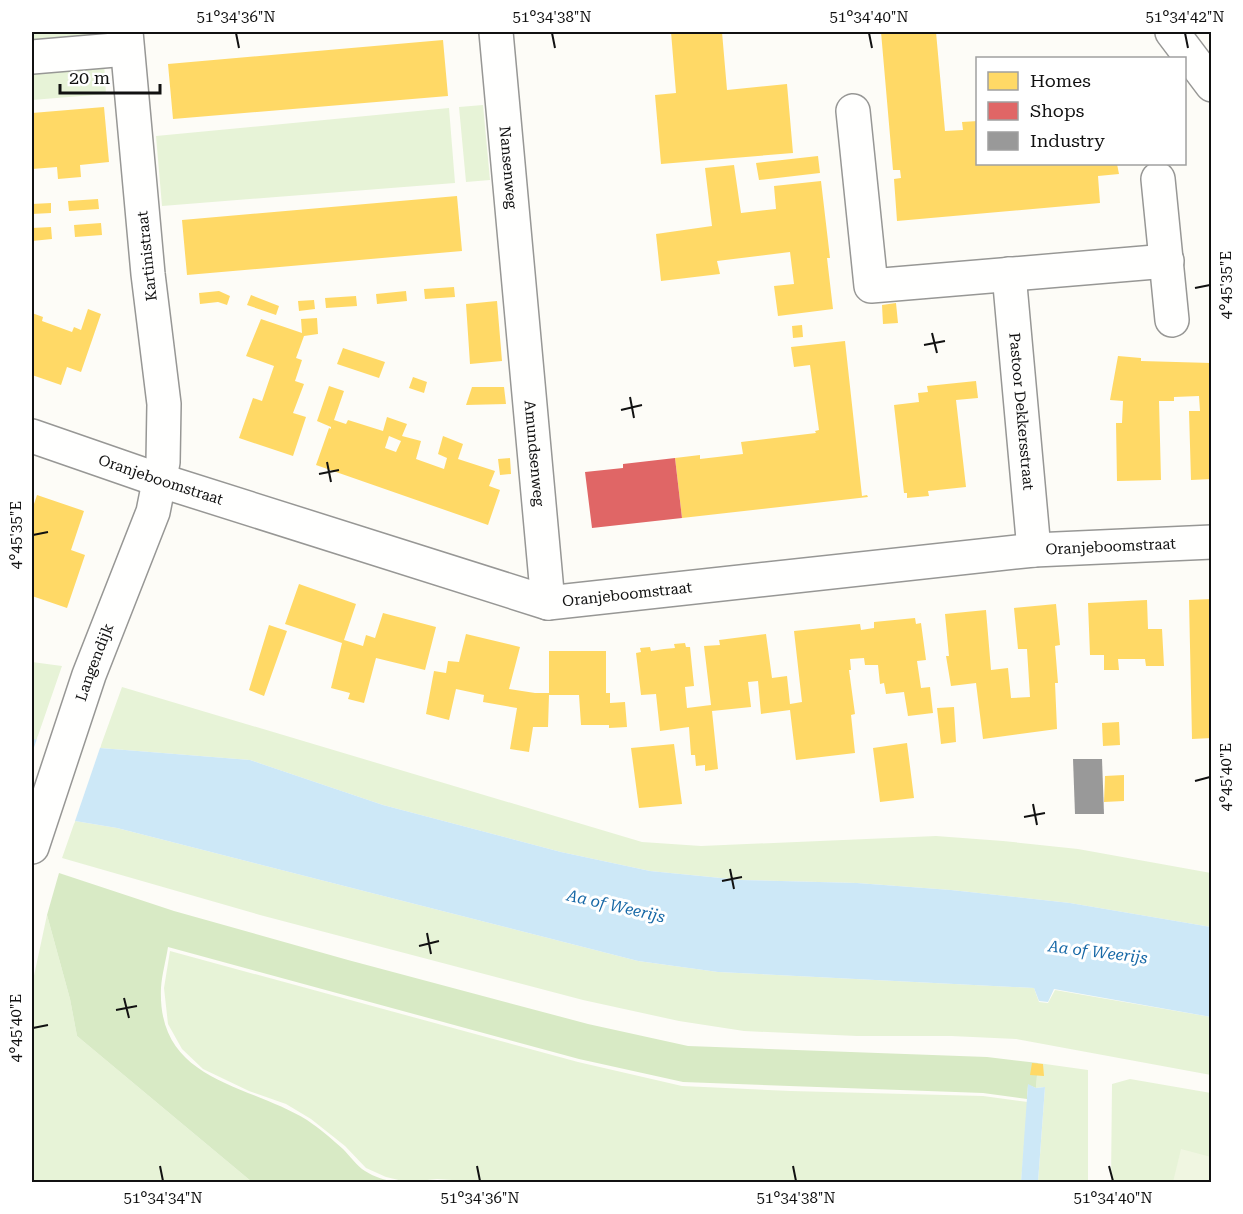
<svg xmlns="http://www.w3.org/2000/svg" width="1243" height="1214" viewBox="0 0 1243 1214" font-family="'Roboto Serif',serif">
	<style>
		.green { fill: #e7f3d7 }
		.forest { fill: #d8eac5 }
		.pitch { fill: #f0f6e1 }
		.water { fill: #cde8f7 }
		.pier { fill: #fdfcf7 }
		.homes { fill: #ffd966; fill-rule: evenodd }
		.shops { fill: #e06666 }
		.industry { fill: #999 }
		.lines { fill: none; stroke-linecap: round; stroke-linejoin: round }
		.minor-casing { stroke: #979795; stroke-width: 36 }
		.minor { stroke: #fffffe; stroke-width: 33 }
		.ticks { fill: none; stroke: #111; stroke-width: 2 }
		.labels { text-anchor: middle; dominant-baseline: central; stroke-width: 6; stroke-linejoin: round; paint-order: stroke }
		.street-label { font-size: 15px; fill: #111; stroke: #fff }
		.water-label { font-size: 16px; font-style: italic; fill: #1768a6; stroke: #fff }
		.neatline { fill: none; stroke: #111; stroke-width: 2 }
		.ticks-label { font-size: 15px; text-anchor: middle; fill: #111 }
	</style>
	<rect width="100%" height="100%" fill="#fdfcf7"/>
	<path class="green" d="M32 32H102V40L32 47Z
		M104 62 106 94 32 100V67Z
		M483 105 490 180 466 182 459 107Z
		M449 108 455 183 162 206 156 136Z
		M32 662 62 666 32 753Z
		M122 687 642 842 701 846 936 836 1003 841 1078 849 1211 873V927L1070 903 951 890 857 883 741 880 650 871 561 852 383 805 250 760 100 748Z
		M75 821 117 828 638 961 718 972 1034 988 1039 1002 1048 1003 1055 990 1211 1017V1075L1016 1039 951 1036H857L744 1031 679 1021 583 1000 260 915 62 858Z
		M47 915 70 999 77 1036 252 1182H32V985Z
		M170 951 578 1062 682 1086 791 1091 983 1096 1028 1102 1021 1182H482L437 1179 407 1182 386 1177 366 1168 345 1146 311 1119 286 1104 249 1091 203 1069 182 1049 168 1024 164 988Z
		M1038 1063 1088 1070V1182H1038L1045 1087 1036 1088Z
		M1130 1079 1211 1093V1182H1111L1112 1084Z"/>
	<path class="forest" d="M59 873 174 911 348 960 588 1024 688 1046 987 1057 1038 1063 1036 1088 1028 1085 1027 1099 983 1093 683 1082 579 1059 168 947C166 960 162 974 161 988 157 1082 247 1083 307 1120 319 1128 332 1139 343 1149 350 1156 357 1166 365 1171 374 1177 385 1180 395 1182H252L77 1036 70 999 47 915Z"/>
	<path class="pitch" d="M1181 1149 1211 1157V1182H1173Z"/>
	<path class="water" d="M32 739 100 748 250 760 383 805 561 852 650 871 741 880 857 883 951 890 1070 903 1211 927V1017L1054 989 1048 1002 1039 1001 1034 988 718 972 638 961 117 828 75 821 32 817Z
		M1028 1084 1036 1088 1045 1087 1038 1182H1021Z"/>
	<path class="pier" d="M38 736 101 745 74 824 32 820V753Z"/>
	<path class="homes" d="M671 32H722L727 90 787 84 793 153 661 164 655 95 676 93Z
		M881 32H936L945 131 963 130 962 122 978 121V164H1117L1119 174 1098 176 1100 203 897 221 894 179 901 178 900 170H893Z
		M443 40 448 96 173 119 168 64Z
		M104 107 109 162 80 165 81 177 58 179 57 167 32 169V113Z
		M818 156 820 173 759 180 756 163Z
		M734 165 741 213 776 209 774 186 821 181 830 258H827L833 309 778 316 774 286 794 284 790 252 717 261 720 274 661 281 656 234 712 226 705 168Z
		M457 196 462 251 187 275 182 220Z
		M98 199 99 209 69 211 68 201Z
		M51 203V213L32 214V204Z
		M101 223 102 235 75 237 74 225Z
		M51 227 52 239 32 241V228Z
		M454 287 455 297 425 299 424 289Z
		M219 291 230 296 227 305 218 302 200 304 199 293Z
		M406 291 407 301 377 304 376 294Z
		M251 295 279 306 276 315 247 305Z
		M356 296 357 306 326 308 325 298Z
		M314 300 315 309 299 311 298 301Z
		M497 301 502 361 470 364 466 304Z
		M896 303 898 323 883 324 882 305Z
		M88 309 101 314 81 372 67 367 61 385 32 375V313L43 317 42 321 72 332 74 327 81 330Z
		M317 318 318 334 304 336 296 358 302 360 295 381 304 384 293 413 306 417 293 456 239 438 253 398 262 401 274 366 246 356 261 319 302 333 301 319Z
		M802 325 803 337 793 338 792 326Z
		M845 341 862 496 867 495 868 497 682 518 675 458 700 455V459L743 454 741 442 816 433 815 431 819 430 810 365 794 367 791 347Z
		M343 348 385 362 379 378 337 364Z
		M1118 356 1141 358V361L1211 363 1212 479 1191 480 1189 411H1200L1199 396 1174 397V401H1159L1161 480 1117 481 1116 423H1122L1123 401 1110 400Z
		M413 377 427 382 424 393 409 388Z
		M976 381 978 398 956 400 966 487 928 491 929 496 907 498V493H904L894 405 919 402 918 393 928 392 927 386Z
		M329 386 344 391 334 420 346 424 348 420 383 431 387 417 407 424 402 436 421 441 416 459 444 469 447 458 438 454 443 436 463 444 458 459 495 471 489 486 500 490 488 525 316 465 329 428 331 429V427L317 421ZM389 436 401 441 396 452 385 448Z
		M472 387H504L506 404 466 405Z
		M510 458 511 474 500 475 498 459Z
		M37 495 84 511 71 550 85 555 67 608 32 596V510Z
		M299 584 356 604 344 640 363 646 366 635 375 638 383 613 436 627 425 670 376 658 364 703 348 699 350 693 331 688 342 643 285 624Z
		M1212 599V738L1192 739 1189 600Z
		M1147 600 1148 629H1162L1164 666H1146L1145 659H1118L1119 670H1104V655H1090L1088 603Z
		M1056 604 1060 645 1055 646 1058 683H1055L1057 729 983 739 976 683 951 686 946 656H949L945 614 986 610 991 670 1008 668 1011 698 1030 697 1027 649H1018L1014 608Z
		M915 618 916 624 921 623 926 660 917 661 921 688 930 687 933 713 908 716 904 692 886 694 884 683 880 684 878 665H865L864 658 850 659 851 670H849L855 714 851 715 855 753 796 760 790 710 761 714 758 681 748 682 751 707 712 711 718 769 705 771V765L696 766 695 755H691L689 727 660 731 656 694 641 695 636 653 641 652 640 648 650 647 651 651 664 649 675 648 674 644 685 643 686 647H690L694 686 685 687 687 708 711 705 704 646 720 645 719 640 766 634 772 678 787 676 790 704 802 702 794 631 860 624 861 630 874 628V622Z
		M269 625 287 631 264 696 249 690Z
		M466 634 520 647 509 689 535 693H549V651H606V693H610V703L625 702 627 727 609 728V725H581L579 695H549L548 727H533L529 752 510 749 517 708 483 702 484 695 456 689 449 720 426 714 434 671 446 673 448 661 459 662Z
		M954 707 956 742 941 744 937 708Z
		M1119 722 1120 745 1103 746 1102 723Z
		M907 743 914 798 880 802 873 748Z
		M674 744 682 804 639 808 631 748Z
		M1124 775V801L1104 802 1105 776Z
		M1032 1063 1043 1064 1044 1076 1030 1075Z"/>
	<path class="shops" d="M675 458 682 518 592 528 585 472 623 468V464Z"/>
	<path class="industry" d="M1073 759H1102L1104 814H1075Z"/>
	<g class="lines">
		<defs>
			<g id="minor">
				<path id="s1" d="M496 32 548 603"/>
				<path d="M1172 32 1212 85"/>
				<path d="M32 57 127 49"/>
				<path d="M853 111 871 286 1167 261"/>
				<path d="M1158 179 1172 320"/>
				<path id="s2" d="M1009 274 1034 550"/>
				<path id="s3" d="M32 436 159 480 548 603 1034 550 1212 542"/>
				<path id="s4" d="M32 847 89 675 153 512 163 462 164 404 148 274 126 32"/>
			</g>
		</defs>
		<use href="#minor" class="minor-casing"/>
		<use href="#minor" class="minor"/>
	</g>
	<path class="ticks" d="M236 33 239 48M552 33 555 48M869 33 872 48M1185 33 1188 48M1195 288 1210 285M932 333 937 353M924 345 945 341M630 397 634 418M621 410 642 405M327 462 331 482M319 474 339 470M33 535 48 532M1195 781 1210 777M1033 804 1037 825M1024 817 1045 813M730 869 734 889M722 881 742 877M427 933 431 954M419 946 439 941M124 998 129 1018M116 1010 137 1006M33 1028 48 1025M160 1166 163 1181M477 1166 480 1181M793 1166 796 1181M1109 1166 1113 1181"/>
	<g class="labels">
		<g class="street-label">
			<text stroke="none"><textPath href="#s1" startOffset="136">Nansenweg</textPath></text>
			<text transform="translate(147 256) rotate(-96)">Kartinistraat</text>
			<text stroke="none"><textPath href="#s2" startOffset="138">Pastoor Dekkersstraat</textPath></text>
			<text stroke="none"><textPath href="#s1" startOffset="423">Amundsenweg</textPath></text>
			<text stroke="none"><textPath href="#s3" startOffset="136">Oranjeboomstraat</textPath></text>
			<text stroke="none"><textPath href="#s3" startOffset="1108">Oranjeboomstraat</textPath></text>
			<text stroke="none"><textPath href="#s3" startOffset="622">Oranjeboomstraat</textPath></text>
			<text stroke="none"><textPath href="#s4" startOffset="195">Langendijk</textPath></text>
		</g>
		<g class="water-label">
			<text transform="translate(616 906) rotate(13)">Aa of Weerijs</text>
			<text transform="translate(1098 952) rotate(7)">Aa of Weerijs</text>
		</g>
	</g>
	<rect width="1243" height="1214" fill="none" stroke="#ffffff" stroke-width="66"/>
	<rect x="976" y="57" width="210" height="108" fill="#ffffff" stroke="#a0a0a0" stroke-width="1.5"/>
	<rect x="988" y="72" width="30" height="18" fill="#ffd966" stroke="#a0a0a0" stroke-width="1.5"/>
	<text x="1030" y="87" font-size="18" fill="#111111">Homes</text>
	<rect x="988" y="102" width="30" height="18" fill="#e06666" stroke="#a0a0a0" stroke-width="1.5"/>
	<text x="1030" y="117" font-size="18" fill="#111111">Shops</text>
	<rect x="988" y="132" width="30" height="18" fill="#999999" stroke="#a0a0a0" stroke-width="1.5"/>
	<text x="1030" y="147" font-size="18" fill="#111111">Industry</text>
	<path d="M60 84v9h100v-9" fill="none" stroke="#111111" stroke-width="3"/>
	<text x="69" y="84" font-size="18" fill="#111111" stroke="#ffffff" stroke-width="4.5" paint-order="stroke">20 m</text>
	<rect x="33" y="33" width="1177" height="1148" class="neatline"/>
	<g class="ticks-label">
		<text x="236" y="22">51°34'36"N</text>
		<text x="552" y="22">51°34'38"N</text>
		<text x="869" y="22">51°34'40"N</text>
		<text x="1185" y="22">51°34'42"N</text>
		<text transform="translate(1226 285) rotate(-90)" y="5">4°45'35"E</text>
		<text transform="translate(16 535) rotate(-90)" y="5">4°45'35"E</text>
		<text transform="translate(1226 777) rotate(-90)" y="5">4°45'40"E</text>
		<text transform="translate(16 1028) rotate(-90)" y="5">4°45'40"E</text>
		<text x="163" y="1203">51°34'34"N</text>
		<text x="480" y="1203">51°34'36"N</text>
		<text x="796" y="1203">51°34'38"N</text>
		<text x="1113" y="1203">51°34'40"N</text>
	</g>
</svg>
